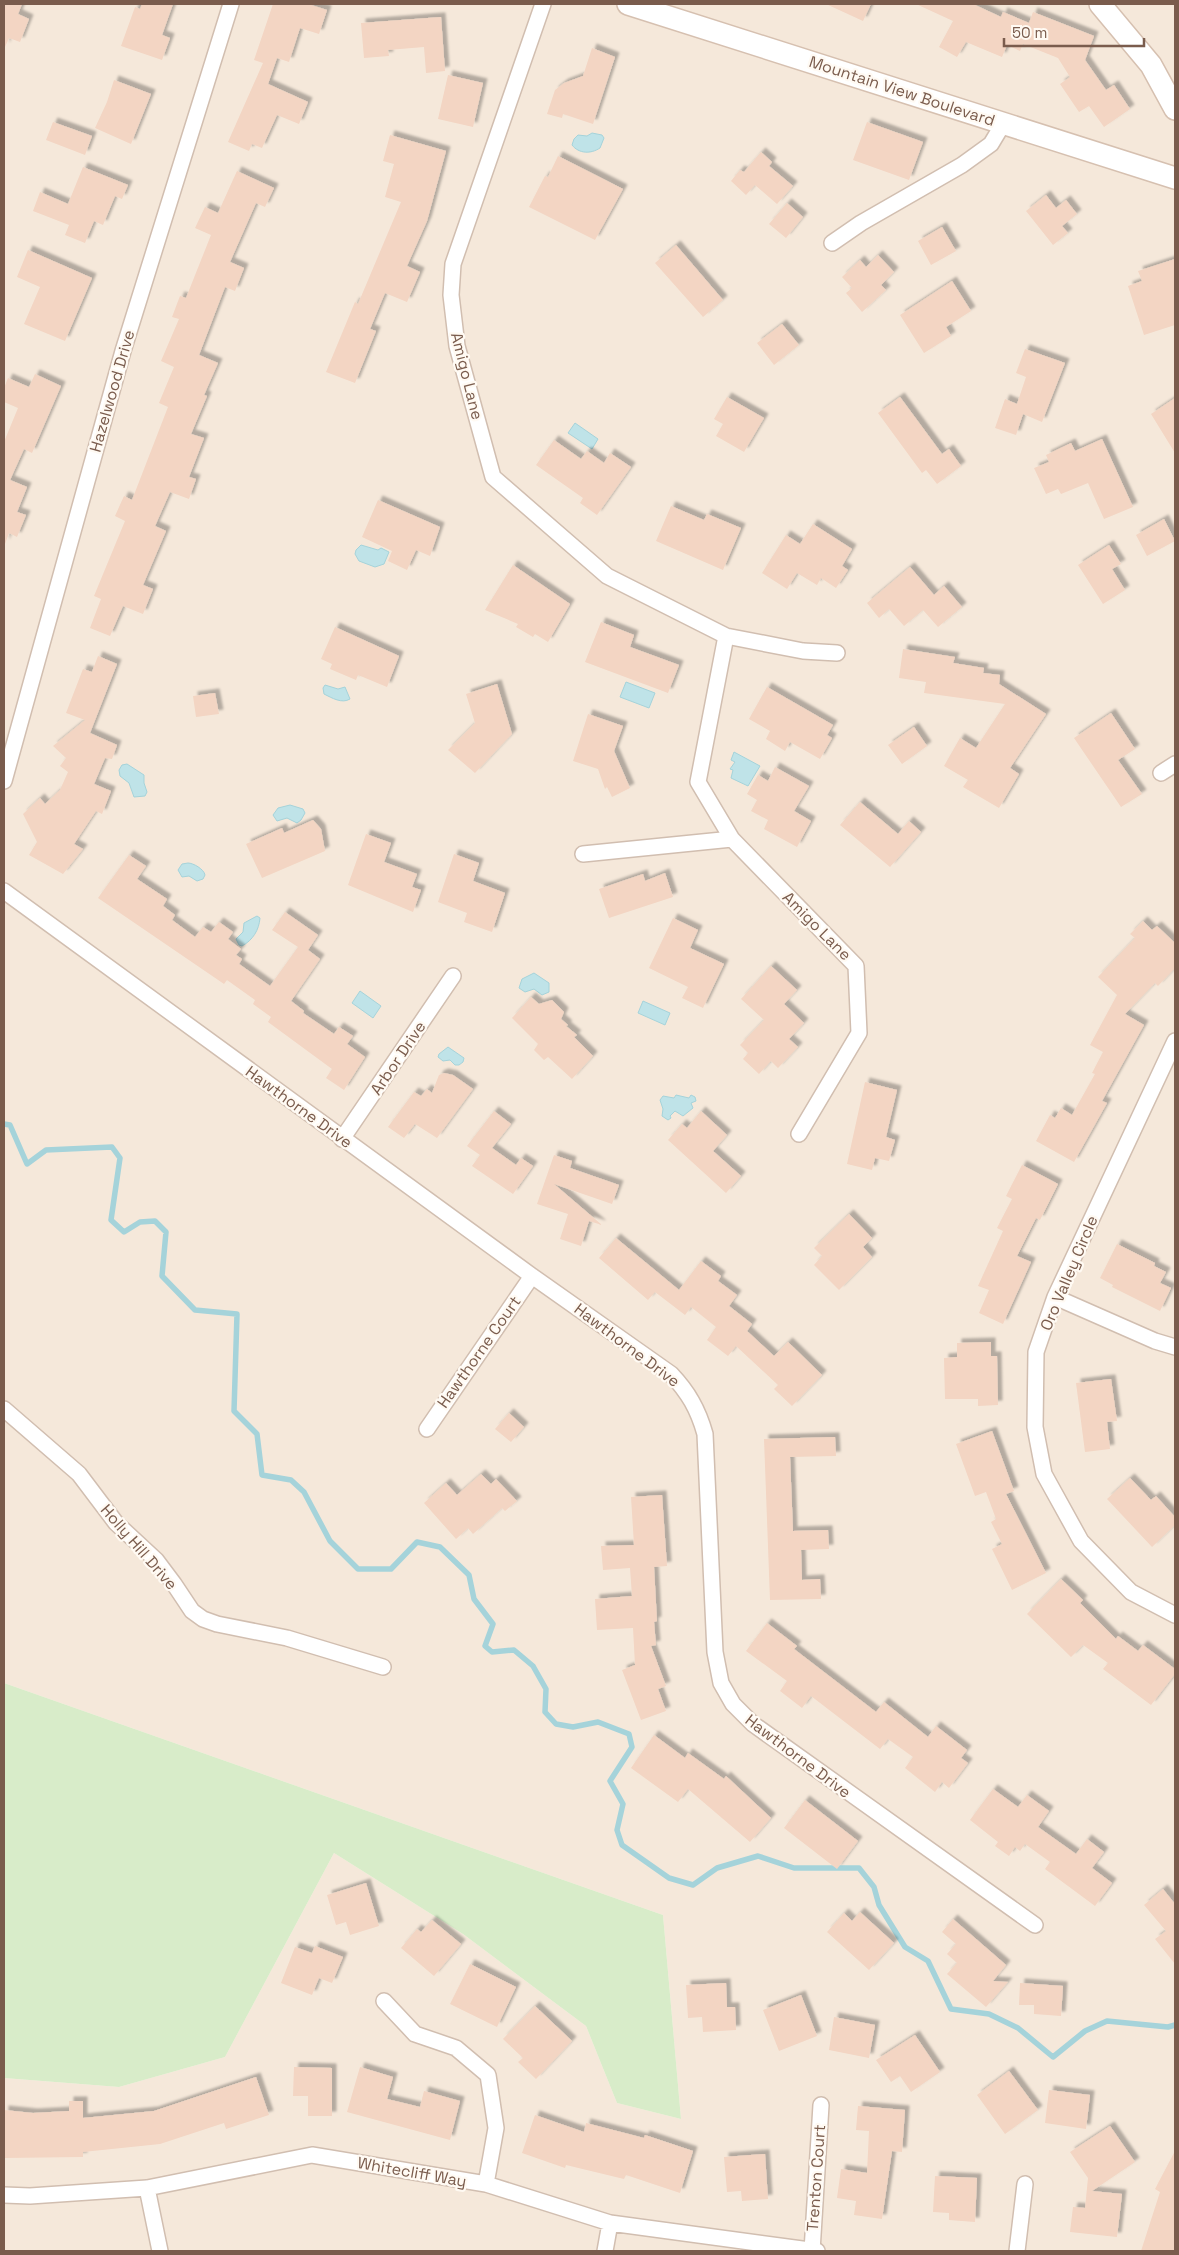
<svg xmlns="http://www.w3.org/2000/svg" width="1179" height="2255" viewBox="0 0 1179 2255" font-family="'Space Grotesk',sans-serif">
	<style>
		.residential { fill: #f5e8da }
		.green { fill: #d8ecc9 }
		.water { fill: #bfe3e8; stroke: #a5d3da }
		.lines { fill: none; stroke-linecap: round; stroke-linejoin: round }
		.stream { stroke: #a5d3da; stroke-width: 5.5 }
		.building { fill: #f3d5c3; filter: url(#shadow) }
		.street-casing { stroke: #d1beb0; stroke-width: 18 }
		.secondary-casing { stroke: #d6c0b0; stroke-width: 24 }
		.street { stroke: #fff; stroke-width: 15 }
		.secondary { stroke: #fff; stroke-width: 21 }
		.labels { text-anchor: middle; dominant-baseline: central; stroke-width: 4.5; stroke-linejoin: round; paint-order: stroke }
		.street-label { font-size: 16px; fill: #7a5c4d; stroke: #fffaf3 }
	</style>
	<defs>
		<filter id="shadow"><feDropShadow dx="4.5" dy="-4.5" stdDeviation="1" flood-color="#0004"/></filter>
	</defs>
	<rect width="100%" height="100%" fill="#fdf6ec"/>
	<path class="residential" d="M4 4H1175V2251H817L743 2241 738 2251H4V2078L119 2087 225 2057 334 1853 463 1934 586 2026 617 2103 681 2119 663 1915 4 1683Z"/>
	<path class="green" d="M4 1683 663 1915 681 2119 617 2103 586 2026 463 1934 334 1853 225 2057 119 2087 4 2078Z"/>
	<path class="water" d="M592 133 602 135 604 138 600 148C591 154 579 154 572 145L574 139 578 135 587 136Z
		M575 423 598 439 592 449 568 433Z
		M361 545 378 550 381 548 389 552 384 564 375 567 359 561 355 554 356 550Z
		M626 682 655 693 649 708 620 697Z
		M325 685 338 689 345 687 350 699C342 704 332 698 324 694L323 688Z
		M734 752 760 766 748 786 731 778 733 770 730 769 735 762 731 760Z
		M127 764 144 775V783L147 792 145 796 134 797 129 783 120 776 119 770 122 765Z
		M290 805 303 809 305 813 301 820 297 823 287 818 277 821 273 815 278 808Z
		M188 863C193 863 204 869 205 875L203 879 197 881 189 876 182 877 178 870 182 864Z
		M257 916 260 918C259 930 253 940 242 946L239 945 236 939 243 932 244 923Z
		M534 973 549 983V992L542 995 534 989 525 992 519 988 522 979Z
		M360 991 381 1006 373 1018 352 1003Z
		M643 1001 670 1013 665 1025 638 1013Z
		M448 1047 464 1058 463 1062 459 1065H455L450 1060 443 1061 438 1057 439 1054Z
		M676 1095 689 1098 691 1095 695 1097 696 1101 691 1103 693 1108 683 1116 675 1111 670 1116 671 1118 668 1120 662 1116 663 1109 660 1100 663 1096 674 1098Z"/>
	<g class="lines">
		<path class="stream" d="M4 1124 10 1125 27 1164 46 1150 112 1147 120 1158 111 1220 124 1232 140 1222 155 1221 166 1232 162 1276 195 1310 237 1314 234 1411 257 1434 262 1475 291 1480 304 1492 330 1541 358 1569H391L417 1542 440 1547 469 1575 474 1599 493 1624 485 1646 492 1652 514 1650 533 1666 546 1689 545 1712 556 1724 573 1727 598 1722 629 1734 632 1747 610 1781 623 1804 617 1830 622 1845 669 1878 693 1885 717 1868 758 1856 794 1868H859L874 1887 879 1905 905 1947 928 1961 951 2009 989 2014 1018 2028 1053 2057 1085 2031 1107 2021 1168 2027 1175 2025"/>
	</g>
	<path class="building" d="M4 4H22L18 14 29 19 20 42 9 38 5 47Z
		M142 4H173L162 35 170 38 162 60 121 46 135 7 140 9Z
		M273 4H308L327 10 319 34 300 28 289 62 277 58 268 84 308 102 299 124 277 115 262 148 252 144 249 151 228 142 263 63 254 60Z
		M826 4H871L863 21Z
		M916 4H973L1001 17 1003 12 1029 23 1033 12 1094 36 1085 60 1106 90 1114 85 1130 109 1104 127 1089 106 1079 112 1060 84 1070 77 1058 58 1023 44 1020 51 1007 45 1002 57 966 42 957 57 939 47 953 21Z
		M441 17 445 71 426 73 424 47 388 50 389 56 364 58 361 23Z
		M592 48 615 57 593 124 563 114 562 118 547 114 555 90 564 83 583 76Z
		M448 75 483 83 473 127 438 119Z
		M114 80 151 94 131 144 95 128 107 102Z
		M53 122 92 136 85 155 46 140Z
		M867 122 923 142 909 180 853 160Z
		M390 135 446 151 427 221 407 266 420 272 407 302 385 293 370 329 376 331 355 383 326 372 355 302 358 304 401 202 385 197 394 164 383 161Z
		M761 152 772 162 769 166 793 186 777 204 755 185 746 195 731 181 740 170 744 172Z
		M558 156 623 189 595 240 529 207 545 176 548 177Z
		M83 167 128 185 122 199 115 196 103 225 94 221 85 243 65 235 69 225 33 211 40 192 68 204Z
		M237 171 274 188 265 207 256 203 230 262 244 268 235 291 225 287 199 355 218 363 204 395 207 396 191 434 204 438 189 477 196 479 189 499 170 492 155 526 166 531 143 585 153 589 143 614 123 606 110 636 90 628 101 599 94 596 125 521 115 516 124 496 132 500 168 407 159 403 174 367 161 361 179 319 172 317 180 296 186 298 211 235 195 228 205 207 218 213Z
		M1046 195 1056 208 1066 200 1077 214 1062 226 1068 233 1053 245 1026 211Z
		M787 203 803 217 786 238 769 224Z
		M942 227 956 251 931 265 918 241Z
		M676 245 723 300 703 317 655 263Z
		M28 250 92 278 65 341 24 324 40 287 17 277Z
		M878 255 894 272 881 285 886 290 862 312 846 293 852 288 842 277 860 260 866 267Z
		M1175 259V325L1144 335 1128 286 1142 281 1138 271Z
		M952 281 971 311 946 327 951 336 924 353 900 315Z
		M782 324 799 345 774 365 757 343Z
		M1025 349 1065 363 1042 422 1023 414 1016 435 995 428 1005 399 1017 404 1026 377 1016 373Z
		M35 374 61 386 32 453 24 449 10 480 27 487 17 512 26 515 17 537 9 533 5 544 4 442 18 408 4 402V388L8 378 29 387Z
		M727 397 764 418 744 452 716 436 723 424 714 419Z
		M900 397 942 454 949 449 961 466 937 484 926 470 922 473 878 413Z
		M1175 398V453L1151 414Z
		M1102 439 1133 507 1104 519 1088 483 1061 494 1058 489 1046 494 1034 468 1049 462 1046 455 1071 443 1075 451Z
		M554 440 581 459 587 451 604 463 610 453 631 467 597 515 580 503 583 498 536 465Z
		M378 500 440 527 430 556 416 550 407 570 388 561 392 551 362 537Z
		M671 506 704 520 707 514 741 528 723 570 656 541Z
		M1164 519 1175 541 1147 556 1136 535Z
		M813 524 852 549 842 566 848 570 836 588 821 578 817 585 797 573 787 589 762 573 786 535 800 544Z
		M1109 545 1121 564 1112 569 1125 590 1103 604 1078 565Z
		M513 565 570 604 548 642 535 634 533 637 516 627 518 624 485 610Z
		M910 567 934 595 944 586 962 607 938 627 923 610 904 626 889 609 879 618 867 603Z
		M601 622 634 635 630 647 679 665 668 693 585 662Z
		M335 627 399 656 387 687 358 675 356 680 330 669 332 664 321 659Z
		M903 649 955 657 953 663 984 668 983 673 1000 675 999 684 1046 714 1010 768 1019 774 999 808 963 787 968 780 944 766 960 738 976 748 1005 704 924 693 926 682 899 678Z
		M98 656 117 664 90 733 117 745 112 759 105 758 94 784 111 791 102 814 96 811 74 844 83 849 63 874 29 855 37 842 23 814 40 798 45 804 60 790 68 772 60 766 66 758 53 746 85 720 66 713 83 669 92 672Z
		M497 684 512 734 475 773 448 750 475 723 466 694Z
		M767 687 833 725 827 735 832 738 820 759 790 742 785 751 766 739 770 731 749 719Z
		M215 693 219 714 196 717 193 696Z
		M1111 713 1135 749 1118 760 1142 794 1121 807 1074 738Z
		M588 714 623 726 614 751 630 788 612 797 607 787 605 789 598 769 573 761Z
		M914 727 927 746 902 764 888 745Z
		M775 767 809 786 794 811 811 821 797 847 764 829 768 820 751 811 757 800 747 794 758 775 768 781Z
		M860 802 898 834 909 821 921 832 890 867 840 825Z
		M313 820 321 829 325 851 262 878 246 844 282 828 284 833Z
		M366 834 391 843 384 862 417 874 412 887 421 890 413 912 348 885Z
		M454 854 479 863 473 881 505 893 492 932 464 922 467 913 438 902Z
		M129 855 146 866 137 879 167 899 163 906 175 915 172 920 195 937 203 927 211 932 219 922 233 932 228 939 241 949 236 955 242 959 239 964 270 986 298 947 272 930 285 912 318 935 308 950 320 959 291 1001 304 1011 303 1013 334 1034 339 1027 353 1036 347 1044 365 1057 344 1090 326 1078 332 1069 268 1022 271 1017 253 1004 255 1000 227 980 224 984 98 898Z
		M665 873 673 897 609 918 599 889 643 874 645 881Z
		M673 918 698 930 690 948 724 964 703 1008 682 998 688 987 649 968Z
		M1143 921 1152 930 1157 926 1175 943V968L1158 986 1155 983 1125 1014 1144 1025 1102 1101 1107 1103 1074 1162 1036 1141 1050 1115 1055 1118 1061 1108 1072 1115 1095 1074 1092 1073 1103 1052 1090 1045 1117 995 1098 977 1135 938 1130 934Z
		M771 966 797 990 784 1004 804 1023 789 1039 798 1047 778 1068 771 1061 759 1074 743 1059 748 1053 740 1045 764 1020 741 999Z
		M531 997 539 1004 552 1000 564 1012 561 1019 568 1025 566 1026 577 1035 574 1037 593 1056 572 1079 548 1057 544 1060 534 1050 538 1044 512 1018Z
		M444 1073 453 1075 473 1089 437 1138 415 1124 404 1138 388 1127 414 1092 421 1096 427 1089 432 1093 439 1075Z
		M865 1082 897 1090 886 1137 895 1140 889 1161 875 1158 872 1170 847 1164Z
		M494 1111 511 1124 492 1148 516 1165 521 1158 533 1166 513 1194 472 1166 480 1155 467 1146Z
		M701 1111 727 1135 713 1151 741 1176 726 1193 668 1140 682 1124 687 1128Z
		M554 1155 572 1161 570 1168 619 1185 612 1204 554 1184 602 1225 589 1221 581 1246 560 1239 568 1214 537 1204Z
		M1022 1165 1058 1184 1040 1220 1036 1218 1017 1256 1031 1262 1003 1324 979 1313 989 1290 978 1286 1003 1231 997 1228 1012 1199 1006 1196Z
		M849 1214 872 1238 863 1247 872 1257 839 1290 814 1265 822 1256 814 1248Z
		M616 1238 679 1290 701 1261 721 1276 718 1281 737 1295 729 1306 752 1324 747 1331 774 1356 788 1342 822 1375 792 1406 774 1389 778 1385 736 1346 728 1356 707 1340 716 1327 691 1307 685 1315 655 1292 648 1300 599 1258Z
		M1117 1244 1155 1263 1154 1266 1166 1272 1160 1283 1171 1288 1160 1311 1112 1287 1113 1285 1100 1278Z
		M991 1342V1356H997L998 1405 978 1406V1399H945L944 1358 957 1357V1343Z
		M1111 1379 1117 1421 1107 1422 1110 1449 1085 1452 1076 1383Z
		M509 1413 524 1427 511 1442 495 1429Z
		M992 1431 1014 1491 1006 1494 1046 1573 1012 1590 992 1549 1002 1544 991 1522 996 1519 986 1492 975 1496 956 1444Z
		M835 1437 836 1456 790 1457 793 1531 828 1530 829 1549 801 1550 802 1580 820 1579 821 1599 770 1600 764 1439Z
		M481 1474 491 1484 496 1479 517 1501 505 1511 502 1508 473 1534 468 1528 456 1539 424 1503 446 1483 457 1495Z
		M1130 1478 1151 1500 1156 1496 1175 1517V1525L1152 1547 1107 1499Z
		M662 1495 667 1566 654 1567 657 1621 654 1622 656 1645 651 1646 666 1686 658 1689 666 1711 641 1720 622 1670 635 1665 633 1628 597 1630 595 1599 632 1596 630 1568 603 1570 601 1546 634 1545 631 1497Z
		M1061 1579 1083 1600 1080 1603 1116 1639 1118 1636 1138 1651 1143 1645 1175 1669V1674L1151 1705 1103 1669 1108 1663 1083 1645 1071 1657 1027 1614Z
		M767 1623 797 1646 794 1649 876 1712 884 1702 928 1737 936 1726 967 1750 961 1758 968 1763 949 1788 942 1782 935 1792 905 1768 913 1757 888 1739 880 1749 811 1696 802 1708 780 1691 787 1681 746 1651Z
		M654 1735 685 1758 688 1753 724 1779 726 1776 771 1818 750 1842 688 1789 678 1802 631 1768Z
		M993 1789 1018 1807 1027 1795 1049 1811 1038 1827 1076 1854 1087 1839 1104 1852 1092 1868 1112 1883 1095 1906 1045 1869 1050 1862 1025 1844 1020 1851 1015 1847 1009 1856 995 1846 998 1842 970 1820Z
		M805 1800 858 1841 837 1869 784 1828Z
		M366 1883 379 1926 350 1935 346 1922 336 1925 327 1895Z
		M1163 1889 1175 1904V1964L1155 1939 1166 1931 1144 1905Z
		M860 1912 894 1943 869 1970 827 1932 844 1913 852 1921Z
		M953 1919 1006 1965 993 1981 1008 1982 986 2007 947 1974 957 1963 947 1954 956 1944 942 1932Z
		M432 1920 461 1944 434 1976 401 1948 417 1929 421 1932Z
		M315 1946 343 1957 332 1983 319 1978 312 1995 281 1983 295 1947 312 1953Z
		M470 1964 516 1987 497 2027 450 2004Z
		M726 1983 727 2007H735L736 2030 703 2032 702 2017 688 2018 686 1985Z
		M1020 1983 1063 1986 1061 2016 1034 2014V2005H1019Z
		M801 1995 817 2036 779 2051 763 2010Z
		M535 2006 572 2041 536 2079 518 2062 523 2058 503 2039Z
		M834 2017 875 2025 869 2058 829 2050Z
		M915 2035 940 2072 911 2092 900 2076 891 2082 876 2060Z
		M294 2067 332 2068V2116H308V2096H293Z
		M360 2067 393 2077 387 2099 420 2107 424 2091 460 2101 450 2140 347 2112Z
		M1009 2071 1038 2110 1005 2134 977 2095Z
		M256 2077 269 2115 226 2129 224 2123 160 2144 83 2152V2157L4 2158V2110L33 2113 69 2111V2101H83V2118L154 2111Z
		M1049 2090 1090 2095 1086 2129 1045 2123Z
		M858 2106 905 2110 902 2152 892 2151 882 2219 854 2215 856 2201 837 2198 841 2169 867 2173 869 2131 856 2130Z
		M535 2115 584 2132 586 2123 644 2138 645 2135 693 2151 680 2193 626 2175 624 2179 566 2165 565 2168 522 2153Z
		M1110 2126 1135 2162 1092 2191 1122 2194 1117 2237 1070 2232 1073 2207 1085 2208 1088 2178 1070 2152Z
		M1175 2151V2251H1141L1160 2192 1155 2189Z
		M765 2154 768 2199 742 2201 741 2191 727 2192 724 2157Z
		M935 2176 977 2178 975 2222 949 2220V2213L933 2212Z"/>
	<g class="lines">
		<defs>
			<path id="street" d="M543 4 453 264 451 295 457 346 493 477 607 576 726 636 803 651 837 653
				M832 243 861 223 962 165 991 144 1003 124
				M1161 773 1175 764
				M4 781 123 351 231 4
				M732 839 856 966 859 1033 799 1134
				M583 854 732 839 698 782 726 636
				M4 891 532 1276 671 1374C688 1392 698 1409 705 1434L715 1652 721 1683 733 1704 753 1724 1035 1925
				M1175 1041 1055 1297 1036 1352 1035 1427 1044 1474 1081 1541 1131 1592 1175 1615
				M342 1139 453 976
				M1055 1297 1155 1341 1175 1347
				M4 1409 79 1474 116 1523 156 1560 174 1584 192 1611 203 1619 217 1624 287 1638 383 1667
				M427 1429 532 1276
				M384 2001 415 2034 456 2048 488 2075 496 2128 486 2184
				M147 2188 160 2251
				M4 2195 30 2196 147 2188 312 2155 486 2184 610 2223 817 2251
				M605 2251 610 2223
				M812 2251 821 2105
				M1017 2251 1025 2184"/>
			<path id="secondary" d="M628 4 1175 178
				M1100 4 1151 65 1175 109"/>
		</defs>
		<use href="#street" class="street-casing"/>
		<use href="#secondary" class="secondary-casing"/>
		<use href="#street" class="street"/>
		<use href="#secondary" class="secondary"/>
	</g>
	<g class="labels">
		<g class="street-label">
			<text transform="translate(902 91) rotate(18)">Mountain View Boulevard</text>
			<text transform="translate(467 376) rotate(76)">Amigo Lane</text>
			<text transform="translate(112 391) rotate(-74)">Hazelwood Drive</text>
			<text transform="translate(817 926) rotate(45)">Amigo Lane</text>
			<text transform="translate(398 1058) rotate(-56)">Arbor Drive</text>
			<text transform="translate(299 1107) rotate(36)">Hawthorne Drive</text>
			<text transform="translate(1069 1273) rotate(-67)">Oro Valley Circle</text>
			<text transform="translate(627 1345) rotate(37)">Hawthorne Drive</text>
			<text transform="translate(479 1352) rotate(-55)">Hawthorne Court</text>
			<text transform="translate(139 1547) rotate(49)">Holly Hill Drive</text>
			<text transform="translate(798 1756) rotate(37)">Hawthorne Drive</text>
			<text transform="translate(412 2172) rotate(10)">Whitecliff Way</text>
			<text transform="translate(816 2178) rotate(-86)">Trenton Court</text>
		</g>
	</g>
	<rect width="1179" height="2255" fill="none" stroke="#7a5c4d" stroke-width="10"/>
	<path d="M1004 38v8h140v-8" fill="none" stroke="#7a5c4d" stroke-width="2.5"/>
	<text x="1012" y="38" font-size="15" fill="#7a5c4d" stroke="#fffaf3" stroke-width="4" paint-order="stroke">50 m</text>
</svg>
